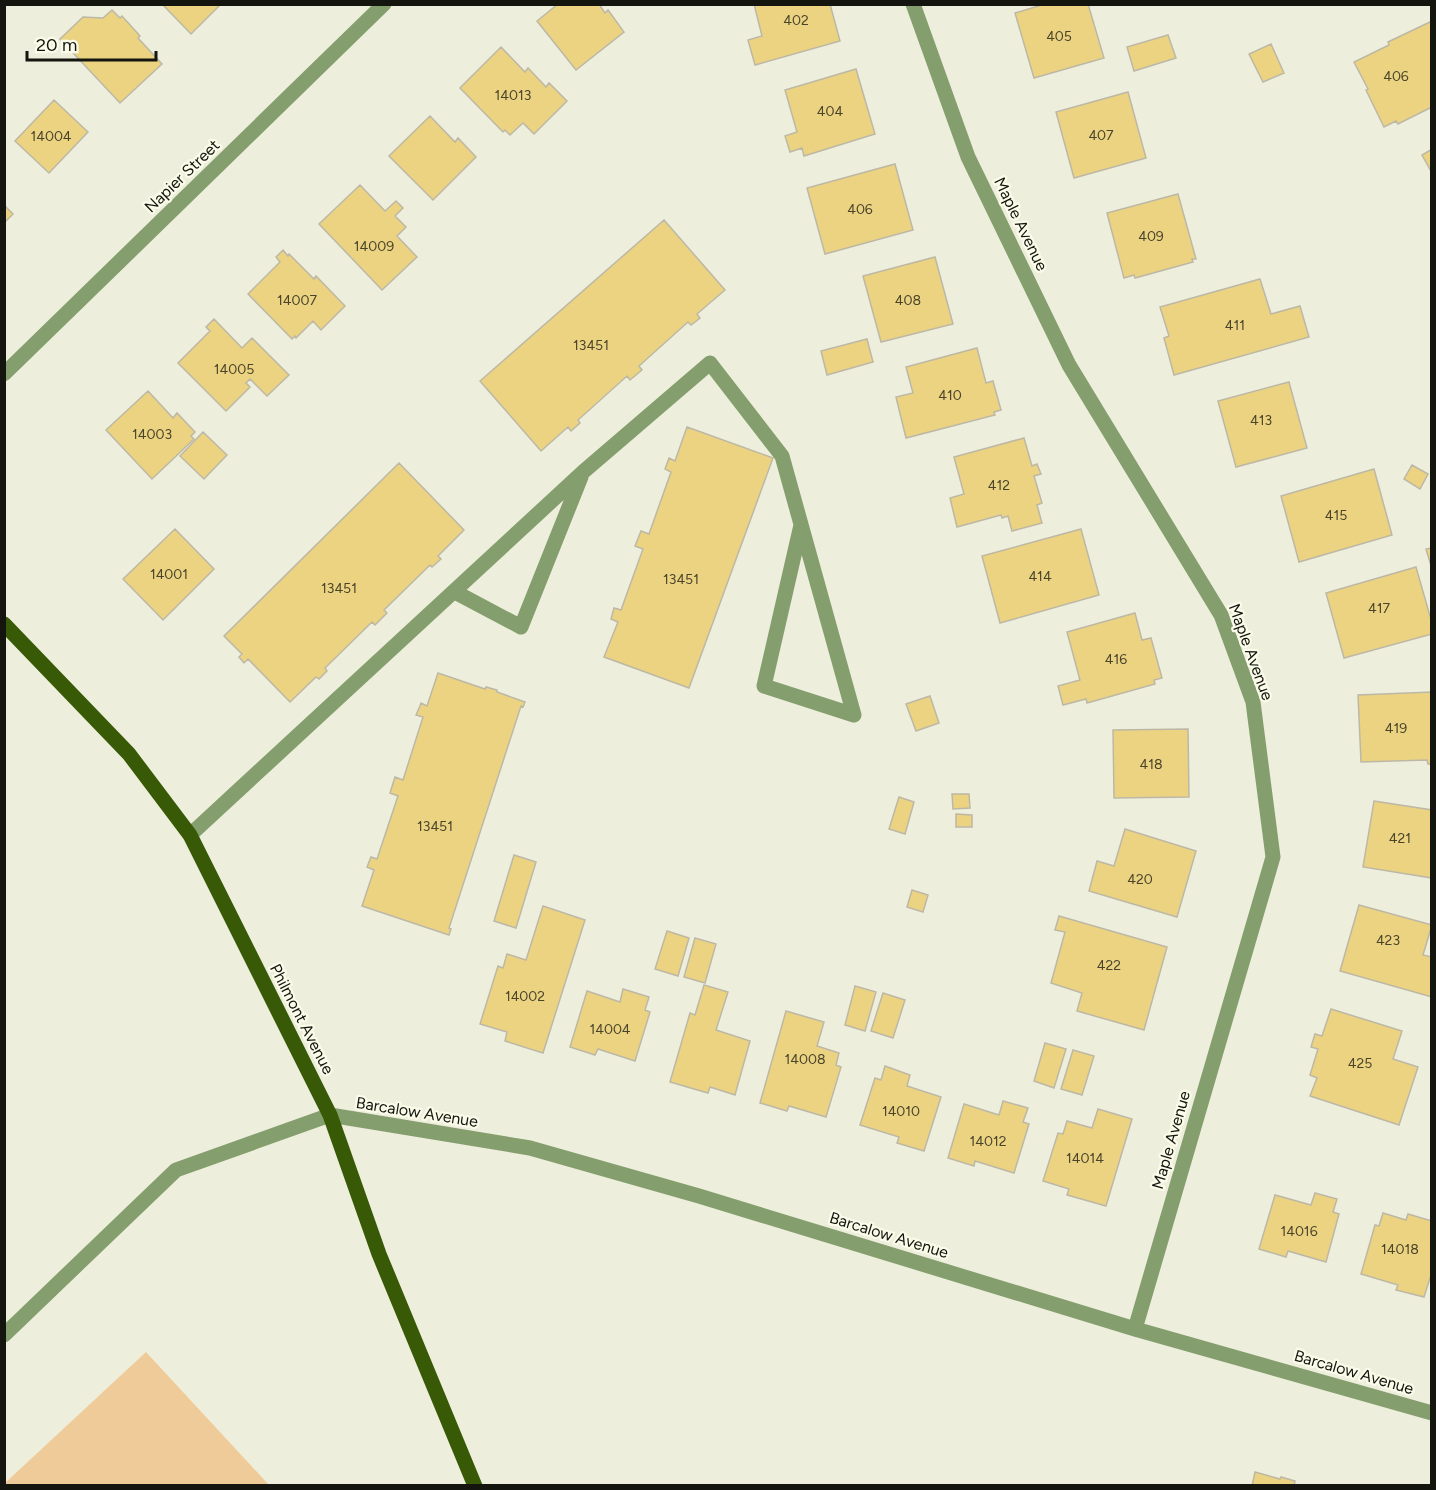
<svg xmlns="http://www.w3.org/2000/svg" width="1436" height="1490" viewBox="0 0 1436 1490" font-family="Figtree,sans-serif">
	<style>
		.green { fill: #efcb9a }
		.building { fill: #ebd382; stroke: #bdb8a6; stroke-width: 1.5 }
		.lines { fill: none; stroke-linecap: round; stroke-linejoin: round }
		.minor { stroke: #859e6e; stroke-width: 15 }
		.major { stroke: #385906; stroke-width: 15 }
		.labels { text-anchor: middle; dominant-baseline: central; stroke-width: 4.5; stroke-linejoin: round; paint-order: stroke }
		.number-label { font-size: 14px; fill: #4a442b }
		.street-label { font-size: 16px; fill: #14150e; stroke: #fafce9 }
	</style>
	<rect width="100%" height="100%" fill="#edefdc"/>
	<path class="green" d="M146 1352 269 1485H5V1483Z"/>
	<path class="building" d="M162 4H221L191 34Z
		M558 4H599L605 13 608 10 624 32 576 70 537 21Z
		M754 4H830L840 41 755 65 748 40 762 36Z
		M1045 4H1088L1104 58 1034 78 1015 13Z
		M112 10 120 18 122 16 140 36 138 38 162 64 120 103 60 39 83 17 103 18Z
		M1432 21V107L1398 124 1396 121 1384 127 1366 90 1368 89 1354 62 1389 45 1388 42Z
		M1168 35 1176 58 1134 71 1127 47Z
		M1271 44 1284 73 1263 82 1249 54Z
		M501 47 525 72 528 68 546 87 549 83 567 101 534 134 523 123 510 135 505 130 503 132 460 88Z
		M856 69 875 134 804 156 802 148 790 152 785 136 797 132 785 90Z
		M1128 92 1146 158 1074 178 1056 112Z
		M54 100 88 132 49 173 15 141Z
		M430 116 455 142 458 138 476 157 433 200 389 156Z
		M1432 149V173L1422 155Z
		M895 164 913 230 825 254 807 188Z
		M360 185 385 211 396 201 403 208 395 216 406 227 397 236 417 257 382 290 319 224Z
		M1178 194 1196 259H1192L1193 262 1135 278 1134 275 1124 278 1107 213Z
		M4 205 13 214 4 223Z
		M664 220 725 290 697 314 700 318 691 325 688 322 639 366 642 370 630 380 627 376 578 420 580 423 571 431 568 427 541 451 480 381Z
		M283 250 288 256 289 254 314 279 316 276 345 306 321 330 313 321 296 338 295 336 292 339 248 294 280 262 276 257Z
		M935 257 953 324 881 342 863 276Z
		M1260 279 1271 314 1300 306 1309 337 1174 375 1164 338 1169 336 1160 307Z
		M214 319 242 348 252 338 289 375 267 396 250 379 246 383 250 387 226 411 178 363 210 331 206 327Z
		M867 339 873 362 827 375 821 351Z
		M977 348 986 383 993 381 1001 410 994 412 995 415 906 438 896 397 913 393 906 367Z
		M1289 382 1307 448 1236 467 1218 401Z
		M148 391 173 418 177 413 195 432 191 436 194 439 152 479 106 430Z
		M687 427 773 458 689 688 604 657 618 622 611 619 614 608 621 610 643 549 635 546 641 531 649 534 671 472 665 469 669 458 675 461Z
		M203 432 227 455 204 479 180 456Z
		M1024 438 1032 466 1037 464 1041 474 1034 476 1042 503 1037 505 1042 523 1012 531 1008 516 1002 518 1001 515 957 527 950 498 964 494 954 457Z
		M399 463 464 530 438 556 441 559 432 567 430 565 384 610 387 613 375 625 372 622 325 668 327 671 319 679 316 677 290 702 248 659 244 663 239 657 242 654 224 636Z
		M1412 465 1428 474 1420 489 1404 479Z
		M1374 469 1392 535 1299 562 1281 496Z
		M175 529 214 569 163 620 123 579Z
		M1081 529 1099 595 1000 623 982 556Z
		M1432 548V569L1426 549Z
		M1416 567 1432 623V634L1344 658 1326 593Z
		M1135 613 1142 640 1151 638 1162 678 1154 680 1155 684 1087 703 1086 699 1063 705 1058 686 1080 680 1067 632Z
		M438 673 485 689 486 687 497 690V692L525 702 523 707 521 706 449 928 451 929 449 935 362 906 374 870 367 867 371 857 377 859 398 796 390 793 395 777 403 780 423 717 416 715 420 706 421 703 427 706Z
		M1432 692V764H1428L1427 760 1361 762 1358 695Z
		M930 696 939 723 916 731 906 704Z
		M1188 729 1189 797 1114 798 1113 730Z
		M952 794H969L970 808 953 809Z
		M899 797 914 802 905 834 889 829Z
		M1374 801 1432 810V878L1363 867Z
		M956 814 972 815V827H956Z
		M1125 829 1196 851 1177 917 1089 891 1097 861 1114 866Z
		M514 855 536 862 516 928 494 921Z
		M912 890 928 895 923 912 907 907Z
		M1359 905 1432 925 1423 955 1432 957V997L1340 971Z
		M543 906 585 920 543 1053 505 1041 507 1032 480 1024 498 966 503 968 507 954 526 960Z
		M1059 916 1167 947 1144 1030 1077 1011 1082 993 1051 983 1065 932 1055 930Z
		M667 931 689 938 678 976 655 969Z
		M695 938 716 944 705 983 684 977Z
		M704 985 728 992 716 1030 750 1041 735 1095 710 1087 708 1093 670 1082 690 1013 695 1015Z
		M855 986 876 992 865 1031 845 1025Z
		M623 989 649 997 645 1010 650 1012 635 1061 598 1049 595 1055 570 1047 587 991 620 1002Z
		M883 993 905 1000 893 1038 871 1031Z
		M1331 1009 1402 1031 1393 1059 1418 1067 1399 1125 1310 1096 1317 1078 1310 1075 1318 1049 1311 1047 1315 1034 1322 1036Z
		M786 1011 824 1022 817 1046 839 1053 836 1065 841 1067 826 1117 789 1106 787 1111 760 1103Z
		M1045 1043 1066 1049 1054 1088 1034 1081Z
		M1073 1050 1094 1056 1082 1095 1061 1089Z
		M885 1066 910 1075 907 1086 941 1097 924 1151 897 1143 899 1137 860 1125 875 1078 881 1080Z
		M1003 1101 1028 1108 1023 1122 1029 1124 1014 1173 975 1161 974 1166 948 1158 964 1104 999 1115Z
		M1098 1109 1132 1119 1106 1206 1067 1195 1069 1189 1043 1181 1058 1133 1063 1134 1067 1121 1092 1128Z
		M1315 1193 1337 1199 1333 1212 1339 1214 1326 1262 1288 1251 1286 1257 1259 1249 1275 1195 1311 1205Z
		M1383 1213 1406 1220 1408 1214 1432 1221V1272L1424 1297 1396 1290 1398 1285 1361 1274 1375 1225 1379 1226Z
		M1255 1472 1280 1479 1281 1477 1295 1481 1294 1486H1252Z"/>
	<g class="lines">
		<path class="minor" d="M913 4 968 157 1069 365 1221 615 1253 702 1273 857 1135 1329
			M4 374 384 4
			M455 592 521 627 581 477
			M190 835 583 472 710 363 782 456 854 715 764 686 801 525
			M4 1335 176 1170 330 1115 530 1148 699 1196 1135 1329 1432 1413"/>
		<path class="major" d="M4 624 129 754 190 835 330 1115 379 1254 475 1486"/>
	</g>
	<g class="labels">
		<g class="number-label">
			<text x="796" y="20">402</text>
			<text x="1059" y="36">405</text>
			<text x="1396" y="76">406</text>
			<text x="513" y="95">14013</text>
			<text x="830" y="111">404</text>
			<text x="1101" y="135">407</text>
			<text x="51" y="136">14004</text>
			<text x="860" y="209">406</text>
			<text x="1151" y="236">409</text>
			<text x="374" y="246">14009</text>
			<text x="297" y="300">14007</text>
			<text x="908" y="300">408</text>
			<text x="1235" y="325">411</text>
			<text x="591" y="345">13451</text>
			<text x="234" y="369">14005</text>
			<text x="950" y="395">410</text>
			<text x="1261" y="420">413</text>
			<text x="152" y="434">14003</text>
			<text x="999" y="485">412</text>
			<text x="1336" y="515">415</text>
			<text x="169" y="574">14001</text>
			<text x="1040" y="576">414</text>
			<text x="681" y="579">13451</text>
			<text x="339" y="588">13451</text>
			<text x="1379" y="608">417</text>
			<text x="1116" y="659">416</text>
			<text x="1396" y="728">419</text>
			<text x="1151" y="764">418</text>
			<text x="435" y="826">13451</text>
			<text x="1400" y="838">421</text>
			<text x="1140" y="879">420</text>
			<text x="1388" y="940">423</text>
			<text x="1109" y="965">422</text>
			<text x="525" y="996">14002</text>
			<text x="610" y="1029">14004</text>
			<text x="805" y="1059">14008</text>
			<text x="1360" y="1063">425</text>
			<text x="901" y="1111">14010</text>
			<text x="988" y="1141">14012</text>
			<text x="1085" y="1158">14014</text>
			<text x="1299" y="1231">14016</text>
			<text x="1400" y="1249">14018</text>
		</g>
		<g class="street-label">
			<text transform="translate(182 176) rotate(-44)">Napier Street</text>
			<text transform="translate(1021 224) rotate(64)">Maple Avenue</text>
			<text transform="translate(1251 652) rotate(70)">Maple Avenue</text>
			<text transform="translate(302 1019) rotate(63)">Philmont Avenue</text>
			<text transform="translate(417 1112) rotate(9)">Barcalow Avenue</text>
			<text transform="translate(1171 1140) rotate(-74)">Maple Avenue</text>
			<text transform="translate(889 1235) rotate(17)">Barcalow Avenue</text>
			<text transform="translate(1354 1372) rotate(16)">Barcalow Avenue</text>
		</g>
	</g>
	<rect width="1436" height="1490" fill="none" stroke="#14150e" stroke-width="12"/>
	<path d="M27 51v9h129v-9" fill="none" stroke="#14150e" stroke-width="3"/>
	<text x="36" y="51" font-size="18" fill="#14150e" stroke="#fafce9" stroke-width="4.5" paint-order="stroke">20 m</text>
</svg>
